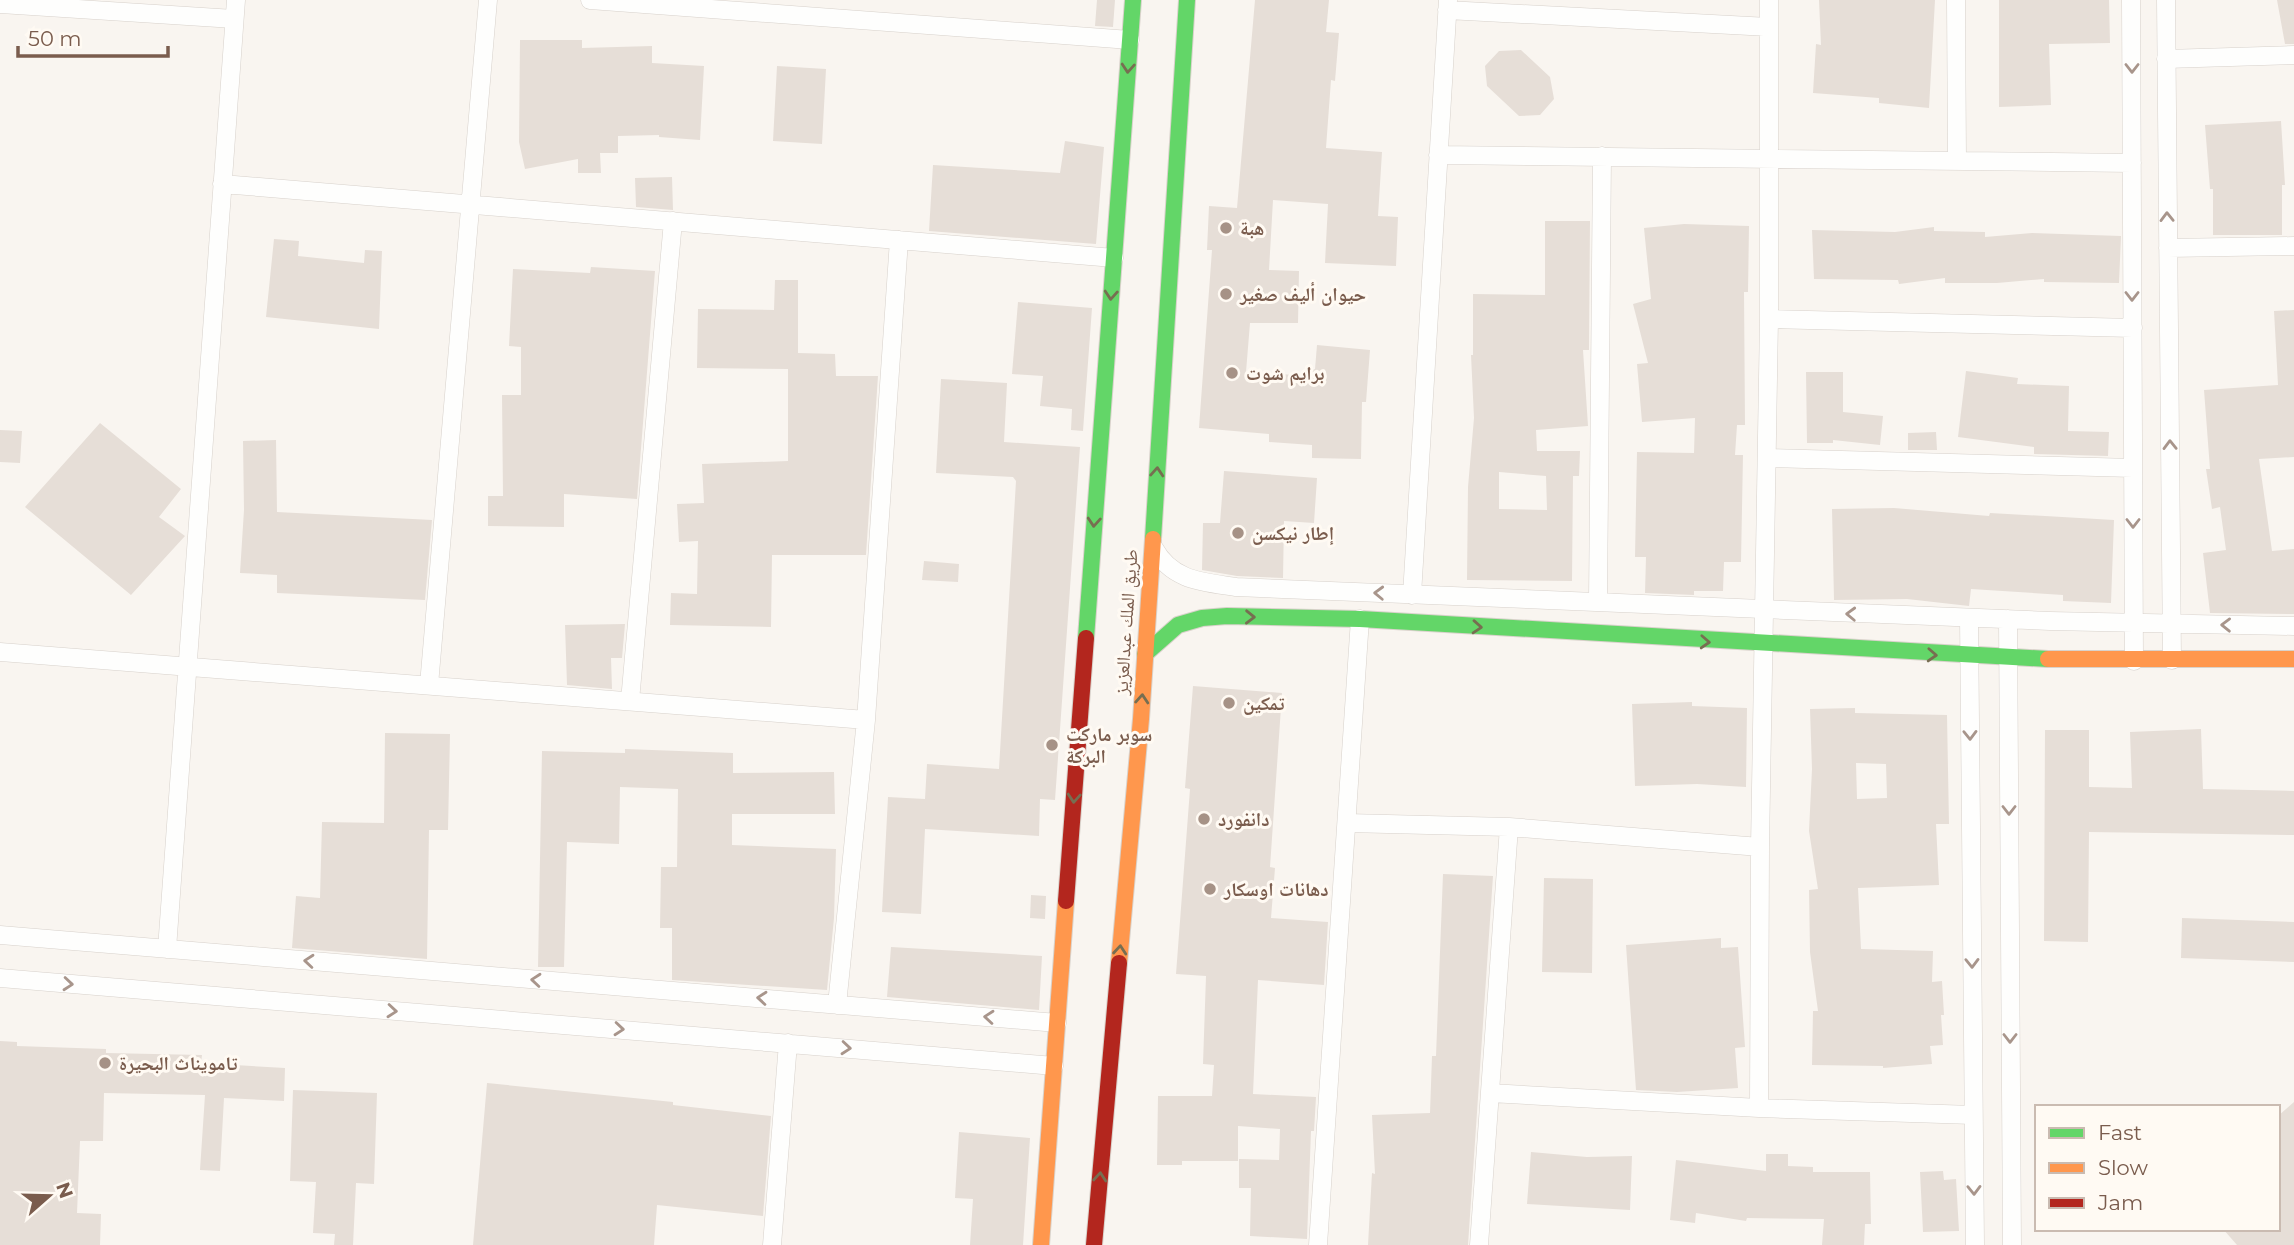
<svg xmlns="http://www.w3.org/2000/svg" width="2294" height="1245" viewBox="0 0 2294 1245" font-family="Montserrat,'Noto Naskh Arabic',sans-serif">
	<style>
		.building { fill: #e6ded7; fill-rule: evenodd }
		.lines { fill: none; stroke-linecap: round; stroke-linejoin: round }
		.street-casing { stroke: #d7d1cb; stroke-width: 19 }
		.fast-casing { stroke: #d9d2cb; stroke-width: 18 }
		.slow-casing { stroke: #d9d2cb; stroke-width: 18 }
		.jam-casing { stroke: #d9d2cb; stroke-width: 18 }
		.street { stroke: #fefefd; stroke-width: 18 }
		.fast { stroke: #63d668; stroke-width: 16 }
		.slow { stroke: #ff974d; stroke-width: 16 }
		.jam { stroke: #b3261e; stroke-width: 16 }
		.oneway { stroke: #776e51 }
		.oneway2 { stroke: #a8958b }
		.poi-dot { fill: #a69286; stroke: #fffaf3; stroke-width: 2.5 }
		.labels { text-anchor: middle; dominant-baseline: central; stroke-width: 6; stroke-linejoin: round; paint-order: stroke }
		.poi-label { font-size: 19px; font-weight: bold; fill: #7a5c4d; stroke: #fffaf3; text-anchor: start }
		.street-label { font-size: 19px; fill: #7a5c4d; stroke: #fffaf3 }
	</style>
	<rect width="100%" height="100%" fill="#f9f5f0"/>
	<path class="building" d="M1097 0H1115L1113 27 1095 26Z
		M1255 0H1329L1326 32 1339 33 1335 81 1331 80 1326 148 1382 152 1378 216 1398 217 1396 266 1325 263 1328 204 1273 200 1269 270 1299 271 1298 323H1250L1246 372 1296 375 1315 369 1317 345 1370 350 1366 402H1362L1361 459 1312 458V445L1269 442V434L1199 428 1212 250H1207L1209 206 1237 208Z
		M1819 0H1935L1929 108 1879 103V98L1813 93 1816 44 1821 45Z
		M1999 0H2109L2110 43 2049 44 2051 105 1999 107Z
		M2277 0H2294V44H2285Z
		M520 40H582V48L652 46V63L704 66 700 140 659 137V135L618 136V153H600L601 173H578V159L525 169 519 142Z
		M1521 50 1550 77 1554 99 1540 115 1519 116 1487 86 1485 66 1499 51Z
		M777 66 826 69 822 144 773 141Z
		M2281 121 2285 185H2282V235H2213V189H2210L2205 125Z
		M1065 141 1104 147 1096 244 929 231 933 165 1060 173Z
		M672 177 673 210 636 207 635 178Z
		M1545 221H1590L1589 350H1583L1588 426 1536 430 1537 451H1580L1579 476H1573L1572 581 1467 580 1468 487 1474 418 1471 355H1473V294L1545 295ZM1499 472 1546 476 1547 510 1499 509Z
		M1684 224 1749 226 1748 292H1744L1745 425H1737L1735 455H1743L1741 562H1724L1723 591H1694V595L1645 593 1646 557H1635L1637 452 1694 453 1695 418 1642 422 1637 364 1648 363 1633 304 1651 299 1644 228Z
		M1934 227V231L1985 232V237L2032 233 2121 236 2119 283 2044 282V279L1997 283H1945V278L1899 284 1898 280 1814 279 1812 230 1895 232Z
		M274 239 299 241 298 256 364 263 365 250 382 251 379 329 266 317Z
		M591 267 655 271 637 499 564 494V527L488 526V496H503L502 395H521V347L509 346 513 269 590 273Z
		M775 280H798V353L835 354 836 376H878L866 555H772L771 627 670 625 671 593 697 594 698 541 679 542 677 504 704 503 702 464 788 461V369L697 368 698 309 774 310Z
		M1018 302 1092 308 1083 431 1071 430 1072 409 1040 406 1043 376 1012 374Z
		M2294 310V457L2259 459 2272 551 2294 549V614L2210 613 2203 553 2226 550 2220 507 2212 509 2206 469H2210L2204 390 2278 385 2274 311Z
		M1966 371 2018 378 2017 384 2069 386 2068 431 2109 432 2108 456 2034 454V447L1958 437Z
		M1806 372H1843V412L1883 416 1880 445 1833 440V443H1807Z
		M941 379 1007 383 1004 442 1080 447 1055 800 1040 799 1039 836 925 829 921 914 882 912 888 797 925 799 927 764 999 769 1016 481 1013 477 936 473Z
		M100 423 181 489 159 517 185 536 131 595 25 507Z
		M0 430 22 431 20 463 0 462Z
		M1936 432 1937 450H1908V433Z
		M276 440 277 512 432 520 425 600 277 593V575L240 573 244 510 243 441Z
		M1224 471 1317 478 1314 523 1284 521 1283 578 1237 576 1202 570 1203 523H1220Z
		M1894 508 1989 516 1990 513 2114 520 2111 603 2063 601V595L1971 589 1969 606 1907 599 1834 600 1832 509Z
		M924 561 959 564 958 582 922 580Z
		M625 624 622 658H611L612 689 567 685 565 625Z
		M1193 686 1282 693 1270 867 1275 868 1271 918 1328 922 1324 985 1258 980 1253 1094 1316 1097 1314 1131H1311L1307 1239 1250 1236 1251 1188H1239V1159L1279 1160 1280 1129 1238 1126V1161H1182V1165H1157L1158 1096H1212L1214 1065 1203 1064 1206 976 1176 974 1190 789 1185 788Z
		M1692 702V706L1747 708 1746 787 1697 784 1635 786 1632 704Z
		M1855 708V713L1947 715 1949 824H1936L1939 885 1858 888 1861 949 1933 951 1932 982 1942 981 1944 1015H1941L1943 1045 1930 1046 1932 1064 1883 1068V1066L1812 1065 1813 1011H1818L1810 952 1809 890 1818 889 1809 831 1812 769 1810 709ZM1856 763 1886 764 1887 798 1857 799Z
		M2201 729 2203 789 2294 791V835L2089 832 2088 942 2044 941 2045 730H2089V787L2132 788 2130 732Z
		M385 733 450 734 448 830H429L427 959 292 948 296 896 320 898 322 822 384 823Z
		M625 749 733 753V773L834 772 835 814H732V845L836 849 834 918 827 990 672 980V928H660L661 867H677L678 789 620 787 619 844 567 842 564 967H538L542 751 625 753Z
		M1443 874 1493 876 1468 1245H1368L1372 1173 1375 1174 1372 1115 1430 1113 1432 1056H1436Z
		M1544 878 1593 879 1592 973 1542 972Z
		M1031 895 1046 896 1045 919 1030 918Z
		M2182 918 2294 922V962L2181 958Z
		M1721 938V948L1738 947 1745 1047 1735 1048 1738 1088 1677 1092 1636 1090 1626 945Z
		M891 947 1042 956 1039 1010 887 997Z
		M0 1041 17 1042V1046L106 1049V1053L202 1055 201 1063 285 1068 284 1101 224 1098 220 1171 200 1170 205 1095 104 1093 103 1141H80L77 1213 101 1214 100 1245H0Z
		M487 1083 673 1102V1105L771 1116 763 1216 657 1205 654 1245H473Z
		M293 1090 377 1093 374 1184 356 1183 353 1245H334L335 1234 313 1233 316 1182 290 1181Z
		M2294 1102V1245H2237L2223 1229H2278V1116Z
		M959 1132 1030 1138 1023 1245H970L973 1199 955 1198Z
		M1531 1152 1587 1157 1632 1156 1630 1210 1527 1204Z
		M1766 1154H1788V1166L1813 1167V1172H1870L1871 1224H1865L1864 1245H1822L1824 1219 1747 1218 1746 1221 1696 1213 1695 1223 1670 1220 1676 1160 1766 1171Z
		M1943 1171 1944 1180 1956 1179 1959 1231 1923 1232 1920 1172Z"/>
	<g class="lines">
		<defs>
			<path id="street" d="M590 0 1130 40
				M1956 0 1957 160
				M2131 0 2134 661
				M2166 0 2172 660
				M0 4 234 19
				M1447 10 1769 27
				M2166 59 2294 55
				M1438 155 2132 163
				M222 184 1114 258
				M2168 248 2294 246
				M1769 319 2133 328
				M1768 458 2133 468
				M1154 548C1172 581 1203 582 1236 587L2050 621 2294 626
				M1412 595 1448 0
				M1598 602 1602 156
				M1969 618 1975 1245
				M2008 619 2012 1245
				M0 652 866 720
				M429 685 488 0
				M630 701 673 221
				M1347 823 1509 827
				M1760 847 1769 319V0
				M0 935 1057 1023
				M167 949 236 0
				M0 978 1054 1066
				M837 1005 866 720 899 240
				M1490 1093 1759 1108
				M772 1245 788 1043
				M1318 1245 1360 619
				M1479 1245 1509 827 1760 847 1759 1108 1973 1115"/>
			<path id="fast" d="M1153 539 1187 0
				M1086 638 1133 0
				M1145 654 1178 625 1202 618 1227 616 1360 619 2048 659"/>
			<path id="slow" d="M2048 659H2294
				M1119 963 1141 719 1153 539
				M1041 1245 1066 901"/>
			<path id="jam" d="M1066 901 1086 638
				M1094 1245 1119 963"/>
		</defs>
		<use href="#street" class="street-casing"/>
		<use href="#fast" class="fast-casing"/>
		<use href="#slow" class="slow-casing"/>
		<use href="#jam" class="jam-casing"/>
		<use href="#street" class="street"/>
		<use href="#fast" class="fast"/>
		<use href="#slow" class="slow"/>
		<use href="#jam" class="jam"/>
	</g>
	<defs><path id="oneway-chevron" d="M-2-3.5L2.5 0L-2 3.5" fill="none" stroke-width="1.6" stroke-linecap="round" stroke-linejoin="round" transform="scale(1.75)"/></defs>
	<g class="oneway">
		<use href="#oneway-chevron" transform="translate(1128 68) rotate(94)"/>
		<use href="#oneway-chevron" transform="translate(1111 295) rotate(94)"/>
		<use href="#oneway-chevron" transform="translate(1157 472) rotate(-86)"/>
		<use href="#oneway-chevron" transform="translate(1094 522) rotate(94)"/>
		<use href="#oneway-chevron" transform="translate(1250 617) rotate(1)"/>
		<use href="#oneway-chevron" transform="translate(1477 627) rotate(4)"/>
		<use href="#oneway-chevron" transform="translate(1705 642) rotate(3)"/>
		<use href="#oneway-chevron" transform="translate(1932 655) rotate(3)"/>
		<use href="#oneway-chevron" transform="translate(1142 699) rotate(-86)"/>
		<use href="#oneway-chevron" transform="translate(1074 798) rotate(94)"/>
		<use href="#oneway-chevron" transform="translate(1120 950) rotate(-85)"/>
		<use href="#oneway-chevron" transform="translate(1100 1177) rotate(-85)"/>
	</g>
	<g class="oneway2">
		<use href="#oneway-chevron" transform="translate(2132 68) rotate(90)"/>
		<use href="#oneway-chevron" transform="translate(2167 217) rotate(-91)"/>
		<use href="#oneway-chevron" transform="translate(2132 296) rotate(90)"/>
		<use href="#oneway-chevron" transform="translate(2170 445) rotate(-91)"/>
		<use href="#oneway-chevron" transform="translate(2133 523) rotate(90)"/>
		<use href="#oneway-chevron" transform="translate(1379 593) rotate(-178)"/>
		<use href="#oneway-chevron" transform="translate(1851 614) rotate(-178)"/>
		<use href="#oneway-chevron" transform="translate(2226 625) rotate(-179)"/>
		<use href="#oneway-chevron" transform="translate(1970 735) rotate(89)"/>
		<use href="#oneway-chevron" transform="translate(2009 810) rotate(90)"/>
		<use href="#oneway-chevron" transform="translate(309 961) rotate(-175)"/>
		<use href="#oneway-chevron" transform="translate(1972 963) rotate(89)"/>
		<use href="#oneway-chevron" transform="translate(536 980) rotate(-175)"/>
		<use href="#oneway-chevron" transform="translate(68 984) rotate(5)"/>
		<use href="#oneway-chevron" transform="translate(762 998) rotate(-175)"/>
		<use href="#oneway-chevron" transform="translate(392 1011) rotate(5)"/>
		<use href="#oneway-chevron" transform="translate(989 1017) rotate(-175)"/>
		<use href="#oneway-chevron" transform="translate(619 1029) rotate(5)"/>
		<use href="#oneway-chevron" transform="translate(2010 1038) rotate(90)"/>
		<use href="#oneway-chevron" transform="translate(846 1048) rotate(5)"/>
		<use href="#oneway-chevron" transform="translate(1974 1190) rotate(89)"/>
	</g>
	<g class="poi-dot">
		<circle cx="1226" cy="228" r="7"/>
		<circle cx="1226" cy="294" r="7"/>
		<circle cx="1232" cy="373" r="7"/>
		<circle cx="1238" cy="533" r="7"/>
		<circle cx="1229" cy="703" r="7"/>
		<circle cx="1052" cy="745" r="7"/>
		<circle cx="1204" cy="819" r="7"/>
		<circle cx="1210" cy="889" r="7"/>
		<circle cx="105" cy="1063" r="7"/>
	</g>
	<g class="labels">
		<g class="poi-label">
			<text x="1240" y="228">هبة</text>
			<text x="1240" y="294">حيوان أليف صغير</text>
			<text x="1246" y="373">برايم شوت</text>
			<text x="1252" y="533">إطار نيكسن</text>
			<text x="1243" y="703">تمكين</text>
			<text x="1066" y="734">سوبر ماركت<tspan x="1066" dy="22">البركة</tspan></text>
			<text x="1218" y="819">دانفورد</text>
			<text x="1224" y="889">دهانات اوسكار</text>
			<text x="119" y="1063">تامويناث البحيرة</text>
		</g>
		<g class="street-label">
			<text transform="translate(1126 622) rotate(-86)">طريق الملك عبدالعزيز</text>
		</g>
	</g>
	<rect x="2035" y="1105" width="245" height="126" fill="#fffaf3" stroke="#cabbb1" stroke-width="2"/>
	<rect x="2049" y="1128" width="35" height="10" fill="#63d668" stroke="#cabbb1" stroke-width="2"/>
	<text x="2098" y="1140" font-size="21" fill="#7a5c4d">Fast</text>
	<rect x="2049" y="1163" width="35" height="10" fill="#ff974d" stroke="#cabbb1" stroke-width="2"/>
	<text x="2098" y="1175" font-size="21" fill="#7a5c4d">Slow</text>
	<rect x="2049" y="1198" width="35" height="10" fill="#b3261e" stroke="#cabbb1" stroke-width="2"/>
	<text x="2098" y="1210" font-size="21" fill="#7a5c4d">Jam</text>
	<g transform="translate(49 1196) rotate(70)" stroke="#fffaf3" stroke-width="5" paint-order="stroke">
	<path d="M0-5L12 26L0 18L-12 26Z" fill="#7a5c4d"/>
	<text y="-10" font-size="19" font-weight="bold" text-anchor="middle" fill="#7a5c4d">N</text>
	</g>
	<path d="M18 46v10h150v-10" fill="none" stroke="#7a5c4d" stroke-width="3.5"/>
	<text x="28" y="46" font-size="21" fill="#7a5c4d" stroke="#fffaf3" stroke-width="5" paint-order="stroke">50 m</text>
</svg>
